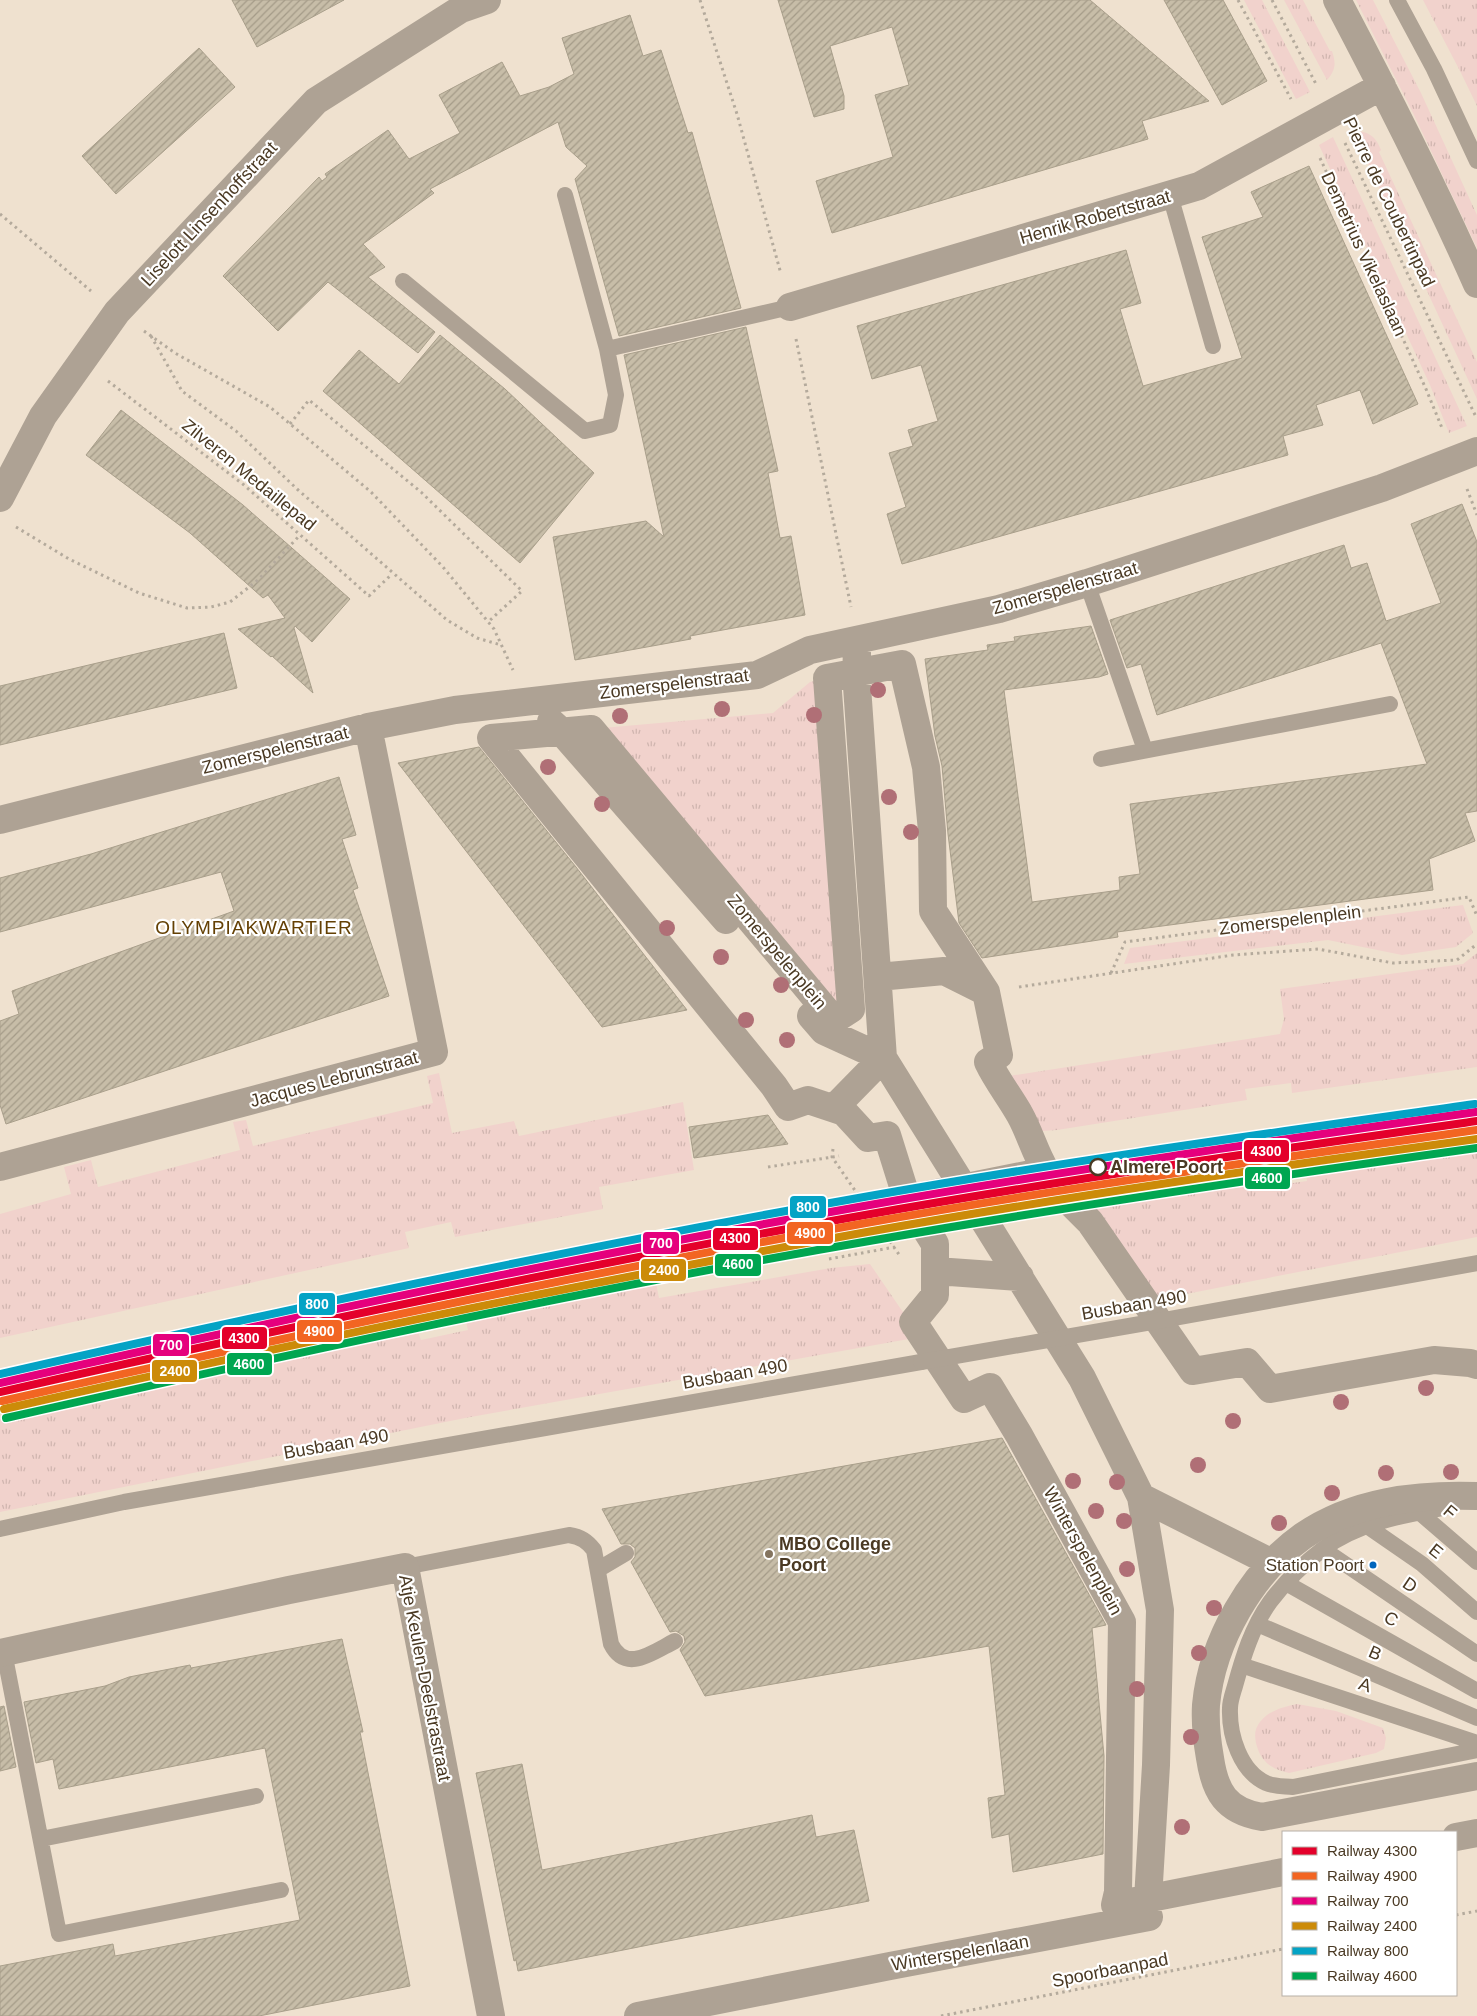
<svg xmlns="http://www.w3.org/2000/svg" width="1477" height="2016" viewBox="0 0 1477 2016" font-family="Arial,sans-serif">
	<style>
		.grass { fill: url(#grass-tufts) }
		.building { fill: url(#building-hatch); stroke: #a99f8b }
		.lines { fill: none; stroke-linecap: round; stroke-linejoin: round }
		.path { stroke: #b4aa9c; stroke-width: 3; stroke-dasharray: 2.5 4; stroke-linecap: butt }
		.lane { stroke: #aea294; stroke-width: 16 }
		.street { stroke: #aea294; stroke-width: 28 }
		.lane-bridge { stroke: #aea294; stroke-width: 16 }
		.rail-1-casing { stroke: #fff; stroke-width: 11 }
		.rail-2-casing { stroke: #fff; stroke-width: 11 }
		.rail-3-casing { stroke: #fff; stroke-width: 11 }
		.rail-4-casing { stroke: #fff; stroke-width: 11 }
		.rail-5-casing { stroke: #fff; stroke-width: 11 }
		.rail-6-casing { stroke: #fff; stroke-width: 11 }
		.rail-1 { stroke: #e4002b; stroke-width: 8 }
		.rail-2 { stroke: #f26522; stroke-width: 8 }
		.rail-3 { stroke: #e5007d; stroke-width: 8 }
		.rail-4 { stroke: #cc8b09; stroke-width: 8 }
		.rail-5 { stroke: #04a3c5; stroke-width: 8 }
		.rail-6 { stroke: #00a651; stroke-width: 8 }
		.tree { fill: #b06f76 }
		.stop-dot { fill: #fff; stroke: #4a3923; stroke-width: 2.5 }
		.poi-dot { fill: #84745f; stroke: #fff; stroke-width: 2 }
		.bus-dot { fill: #0065bd; stroke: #fff; stroke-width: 2 }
		.labels { text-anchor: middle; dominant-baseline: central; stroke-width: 4.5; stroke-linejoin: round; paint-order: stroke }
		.bus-label { font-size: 17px; fill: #4a3923; stroke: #fff; text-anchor: end }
		.street-label { font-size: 18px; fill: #4a3923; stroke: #fff }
		.stop-label { font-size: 18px; font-weight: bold; fill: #4a3923; stroke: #fff; text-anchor: start }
		.poi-label { font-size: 18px; font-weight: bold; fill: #4a3923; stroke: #fff; text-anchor: start }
		.neighbourhood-label { font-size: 19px; letter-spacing: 1px; fill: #644004; stroke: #fff }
		.line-badge { stroke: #fff; stroke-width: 2 }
		.badge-label { font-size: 14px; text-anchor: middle; font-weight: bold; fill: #fff }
	</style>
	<defs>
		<pattern id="grass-tufts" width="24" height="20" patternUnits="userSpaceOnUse" patternTransform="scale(1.25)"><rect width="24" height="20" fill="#f1d2cc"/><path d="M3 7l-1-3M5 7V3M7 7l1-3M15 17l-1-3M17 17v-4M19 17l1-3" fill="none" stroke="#d0b5af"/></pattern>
		<pattern id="building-hatch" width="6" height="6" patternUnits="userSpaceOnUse" patternTransform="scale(1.25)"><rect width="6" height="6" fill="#c7bda8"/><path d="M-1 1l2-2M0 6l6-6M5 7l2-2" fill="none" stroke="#a49b88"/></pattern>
	</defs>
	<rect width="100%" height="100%" fill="#efe1cf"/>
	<path class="grass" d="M1244 0H1262L1310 92 1296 99Z
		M1284 0H1303L1330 51H1332C1336 63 1336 70 1327 80Z
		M1356 0H1373L1421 93 1477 215V248L1413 113Z
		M1423 0H1477V106L1461 73Z
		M1353 131C1368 131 1376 136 1381 150L1379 152 1477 362V399Z
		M1333 137 1467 426 1449 433 1430 385 1319 145Z
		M827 678 851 1009 834 1020 591 729 773 713 810 682Z
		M1463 905 1473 933 1456 947 1402 955 1328 940 1124 964 1130 948Z
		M1477 953V1067L1292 1093 1291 1083 1245 1089 1247 1100 1057 1130 1027 1132 996 1078 1280 1034 1284 1019 1280 989 1463 964Z
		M439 1073 452 1133 514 1121 519 1136 683 1102 694 1170 599 1187 603 1209 455 1237 451 1222 405 1232 409 1248 0 1338V1214L71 1194 64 1167 91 1160 98 1187 240 1150 233 1122 246 1120 253 1146 433 1103 427 1076Z
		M1477 1153V1237L1145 1302 1090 1210 1262 1180 1264 1187 1307 1181 1306 1173Z
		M870 1264 920 1337 465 1418 0 1512V1417L111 1391 114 1398 418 1332 421 1340 468 1330 466 1322 656 1283 659 1298 831 1268Z
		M1297 1704 1336 1711 1383 1728 1386 1738 1384 1749 1376 1753 1289 1773C1281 1771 1271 1768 1265 1761 1258 1754 1252 1736 1257 1727 1264 1712 1282 1707 1297 1704Z"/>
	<path class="building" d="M232 0H344L257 47Z
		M778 0H1090L1209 101 1142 121 1148 139 832 233 816 181 893 157 875 95 909 85 892 27 830 46 844 96V109L814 117Z
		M1164 0H1223L1267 81 1222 105Z
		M630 15 643 56 661 50 688 133 692 132 741 308 619 336 575 179 587 166 566 147 558 122 430 189 434 193 363 244 385 267 368 277 435 332 418 353 328 282 278 331 223 276 319 177 322 181 327 177 325 174 388 130 409 159 460 133 439 95 502 62 520 96 549 87 574 74 562 38Z
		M199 48 235 87 116 194 82 156Z
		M1309 166 1418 404 1373 424 1360 390 1316 405 1323 425 1283 436 1288 455 902 564 887 514 906 507 889 453 913 446 908 430 938 421 921 365 872 379 857 326 1126 250 1141 303 1120 309 1143 386 1242 358 1202 237 1263 217 1251 192Z
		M746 327 778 471 768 473 780 538 791 536 805 615 690 636 691 639 575 660 553 537 646 521 664 537 624 355Z
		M440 335 505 389 594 473 520 563 323 391 359 350 399 384Z
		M121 410 243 505 350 599 312 642 295 626 294 628 313 693 272 656 271 657 238 629 285 618 268 595 263 598 190 533 86 455Z
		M1462 504 1477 542V811L1465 813 1475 841 1429 859 1433 890 1117 932 1118 937 982 958 959 923 948 834 942 766 935 736 925 659 988 650 987 645 1015 641 1014 637 1091 626 1108 674 1099 677 1004 690 1032 902 1120 890 1119 877 1140 874 1130 804 1427 764 1381 643 1157 715 1141 664 1127 668 1110 620 1344 545 1351 568 1367 563 1386 621 1441 603 1411 524Z
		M224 633 237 688 0 745V686Z
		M479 747 576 867 687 1010 602 1027 398 763Z
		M339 777 356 835 342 839 358 888 353 890 389 996 6 1124 0 1105V1021L19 1014 12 991 234 911 221 872 0 932V878L91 854Z
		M768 1115 788 1144 694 1158 689 1127Z
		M1002 1438 1106 1625 1092 1628 1104 1756 1103 1854 1013 1872 1009 1834 992 1838 988 1798 1005 1795 989 1646 705 1696 680 1650 685 1642 684 1636 676 1631 670 1632 631 1562 635 1557V1548L630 1544H621L602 1509Z
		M342 1639 363 1732H360L410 1986 259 2016H0V1966L113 1944 115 1956 300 1920 265 1748 59 1789 53 1759 36 1763 24 1702 105 1686 129 1677 190 1665 191 1668Z
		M4 1706 16 1767 0 1771V1707Z
		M522 1764 542 1870 812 1815 816 1837 854 1830 869 1901 518 1971 516 1960 514 1961 476 1773Z"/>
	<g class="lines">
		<path class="path" d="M700 0 737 114 781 274
			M1238 0 1291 99
			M1272 0 1316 84
			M1345 143 1476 417
			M1320 158 1426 389 1442 428
			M0 214 91 291
			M144 331 175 353 270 407 371 492 443 567 494 629 513 670
			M151 336 182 391 236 431 297 489 447 620 477 638 501 645
			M796 339 851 607
			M108 381 244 485 369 596 392 574
			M290 424 309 400 421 492 522 591 488 622
			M1467 489 1477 515
			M16 527 69 559 139 593 187 608 211 607 230 602 258 580 300 535
			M1111 973 1125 942 1469 897 1477 916
			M1019 987 1233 955 1318 949 1393 963 1457 960 1477 944
			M833 1149 832 1157 900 1256
			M768 1167 839 1156
			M829 1259 895 1247
			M1456 1915 1477 1911
			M941 2016 1283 1949"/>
		<path class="lane" d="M1397 0 1434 69 1477 161
			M565 195 607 349
			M1170 195 1213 346
			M403 281 585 431 610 425 616 395 607 349 790 307
			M1087 583 1145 750
			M1101 759 1390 704
			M1169 1319 1477 1263
			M1448 1507C1405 1515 1359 1522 1323 1549 1303 1564 1285 1582 1270 1602 1252 1627 1243 1657 1235 1686 1233 1693 1230 1701 1230 1708 1229 1735 1240 1771 1266 1783 1275 1787 1284 1786 1293 1787L1477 1750
			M1419 1512 1477 1562
			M1367 1526 1422 1564 1477 1612
			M0 1529 124 1502 921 1362
			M1323 1549 1477 1654
			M405 1567 569 1535C581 1537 587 1541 594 1550L611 1644C626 1674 653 1652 675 1641
			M599 1569 626 1553
			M1286 1583 1477 1691
			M1257 1624 1477 1718
			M4 1652 59 1934 281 1890
			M1241 1665 1477 1743
			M41 1839 256 1796"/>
		<path class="street" d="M1337 0C1386 93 1434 187 1477 284
			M790 307 1199 186 1382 86
			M0 498 43 416 117 312 316 101 461 9 487 0
			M857 653 856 672 883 1058 1082 1378 1141 1497 1160 1610 1156 1765 1147 1916
			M902 664 926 767 932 831 933 911 986 992 999 1055 988 1062C997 1081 1010 1097 1020 1115 1030 1133 1035 1153 1046 1171L907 1199 887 1135 868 1138 844 1112 808 1100 788 1107 774 1086 491 738 591 729 834 1020 851 1009 827 678Z
			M551 722 562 732 726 920
			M0 820 368 727 455 710 757 675 810 650 999 609 1087 583 1382 488 1477 451
			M878 977 944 971 984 991
			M811 1016 824 1031 883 1058 834 1108
			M0 1167 434 1052 368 727
			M1029 1175 1046 1171 1064 1196 1090 1222 1193 1371 1247 1362 1270 1389 1434 1360 1470 1363 1477 1365
			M923 1196 907 1199 935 1244V1295L913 1322 964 1399 990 1387 1019 1435 1122 1622 1118 1892 1115 1905 1283 1872
			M936 1271 1020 1277
			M1477 1496C1417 1494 1354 1501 1303 1536 1251 1573 1212 1641 1206 1705 1205 1722 1207 1741 1210 1758 1215 1792 1226 1811 1262 1817L1477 1776
			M1141 1497 1272 1563
			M0 1653 289 1590 405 1567 491 2016
			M1456 1837 1477 1833
			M638 2016 890 1966 1149 1917"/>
		<path class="lane-bridge" d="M921 1362 1169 1319"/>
		<defs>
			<path id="rail-1" d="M0 1392C287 1327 575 1266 865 1215 1068 1179 1273 1150 1477 1121"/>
			<path id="rail-2" d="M2 1401C289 1336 576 1275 866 1223 1069 1187 1273 1159 1477 1130"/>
			<path id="rail-3" d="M0 1383C287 1318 575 1257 864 1206 1068 1170 1272 1141 1476 1112"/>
			<path id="rail-4" d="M4 1409C290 1344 578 1284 867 1232 1069 1196 1273 1167 1477 1139"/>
			<path id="rail-5" d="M0 1374C287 1309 574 1248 864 1197 1067 1161 1271 1133 1475 1104"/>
			<path id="rail-6" d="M6 1418C294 1353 584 1290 875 1240 1075 1205 1276 1176 1477 1148"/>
		</defs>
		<use href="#rail-1" class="rail-1-casing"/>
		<use href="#rail-2" class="rail-2-casing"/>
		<use href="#rail-3" class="rail-3-casing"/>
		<use href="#rail-4" class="rail-4-casing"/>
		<use href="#rail-5" class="rail-5-casing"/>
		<use href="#rail-6" class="rail-6-casing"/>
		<use href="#rail-1" class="rail-1"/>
		<use href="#rail-2" class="rail-2"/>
		<use href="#rail-3" class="rail-3"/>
		<use href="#rail-4" class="rail-4"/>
		<use href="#rail-5" class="rail-5"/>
		<use href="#rail-6" class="rail-6"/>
	</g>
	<g class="tree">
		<circle cx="878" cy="690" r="8"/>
		<circle cx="722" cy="709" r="8"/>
		<circle cx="814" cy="715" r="8"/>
		<circle cx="620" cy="716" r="8"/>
		<circle cx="548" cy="767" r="8"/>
		<circle cx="889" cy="797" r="8"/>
		<circle cx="602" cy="804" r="8"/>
		<circle cx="911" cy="832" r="8"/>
		<circle cx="667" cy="928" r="8"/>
		<circle cx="721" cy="957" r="8"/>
		<circle cx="781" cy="985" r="8"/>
		<circle cx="746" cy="1020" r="8"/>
		<circle cx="787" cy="1040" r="8"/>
		<circle cx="1426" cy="1388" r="8"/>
		<circle cx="1341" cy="1402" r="8"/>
		<circle cx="1233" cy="1421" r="8"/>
		<circle cx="1198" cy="1465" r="8"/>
		<circle cx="1451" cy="1472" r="8"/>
		<circle cx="1386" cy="1473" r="8"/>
		<circle cx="1073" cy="1481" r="8"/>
		<circle cx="1117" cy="1482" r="8"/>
		<circle cx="1332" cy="1493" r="8"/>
		<circle cx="1096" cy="1511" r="8"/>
		<circle cx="1124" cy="1521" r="8"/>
		<circle cx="1279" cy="1523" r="8"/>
		<circle cx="1127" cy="1569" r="8"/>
		<circle cx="1214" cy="1608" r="8"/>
		<circle cx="1199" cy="1653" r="8"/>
		<circle cx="1137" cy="1689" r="8"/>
		<circle cx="1191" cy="1737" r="8"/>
		<circle cx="1182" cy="1827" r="8"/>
	</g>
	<circle class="stop-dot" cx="1098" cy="1167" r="8"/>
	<circle class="poi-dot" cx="769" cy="1554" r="5"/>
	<circle class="bus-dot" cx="1373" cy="1565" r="4.5"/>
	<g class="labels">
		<g class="bus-label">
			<text x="1364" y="1565">Station Poort</text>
		</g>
		<g class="street-label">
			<text transform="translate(1389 202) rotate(64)">Pierre de Coubertinpad</text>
			<text transform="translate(209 214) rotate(-47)">Liselott Linsenhoffstraat</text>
			<text transform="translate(1095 217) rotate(-16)">Henrik Robertstraat</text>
			<text transform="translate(1364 254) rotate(65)">Demetrius Vikelaslaan</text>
			<text transform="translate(249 475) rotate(39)">Zilveren Medaillepad</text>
			<text transform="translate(1065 588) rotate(-16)">Zomerspelenstraat</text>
			<text transform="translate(674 684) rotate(-7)">Zomerspelenstraat</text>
			<text transform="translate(275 750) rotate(-14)">Zomerspelenstraat</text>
			<text transform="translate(1290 920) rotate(-7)">Zomerspelenplein</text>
			<text transform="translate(777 952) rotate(50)">Zomerspelenplein</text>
			<text transform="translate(334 1079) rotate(-15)">Jacques Lebrunstraat</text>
			<text transform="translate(1134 1305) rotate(-10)">Busbaan 490</text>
			<text transform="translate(735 1374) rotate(-10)">Busbaan 490</text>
			<text transform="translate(336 1444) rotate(-10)">Busbaan 490</text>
			<text transform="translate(1450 1512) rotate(40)">F</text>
			<text transform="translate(1083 1551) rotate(61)">Winterspelenplein</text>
			<text transform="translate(1436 1551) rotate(39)">E</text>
			<text transform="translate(1410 1585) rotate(34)">D</text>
			<text transform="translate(1391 1619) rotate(29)">C</text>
			<text transform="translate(1375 1653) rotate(23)">B</text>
			<text transform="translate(425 1678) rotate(79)">Atje Keulen-Deelstrastraat</text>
			<text transform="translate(1365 1685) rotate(18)">A</text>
			<text transform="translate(960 1953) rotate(-10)">Winterspelenlaan</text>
			<text transform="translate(1110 1970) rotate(-11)">Spoorbaanpad</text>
		</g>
		<g class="stop-label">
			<text x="1110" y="1167">Almere Poort</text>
		</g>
		<g class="poi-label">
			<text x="779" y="1544">MBO College<tspan x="779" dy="21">Poort</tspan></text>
		</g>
		<g class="neighbourhood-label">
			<text x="254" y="927">OLYMPIAKWARTIER</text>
		</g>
	</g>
	<g class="line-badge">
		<rect x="1243" y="1139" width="47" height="24" rx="5" fill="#e4002b"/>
		<rect x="1244" y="1166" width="47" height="24" rx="5" fill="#00a651"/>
		<rect x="789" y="1195" width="38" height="24" rx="5" fill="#04a3c5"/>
		<rect x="786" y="1221" width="48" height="24" rx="5" fill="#f26522"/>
		<rect x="712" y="1227" width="47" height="24" rx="5" fill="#e4002b"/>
		<rect x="642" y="1231" width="38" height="24" rx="5" fill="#e5007d"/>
		<rect x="714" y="1253" width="48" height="24" rx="5" fill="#00a651"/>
		<rect x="640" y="1258" width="47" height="24" rx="5" fill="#cc8b09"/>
		<rect x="298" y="1292" width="38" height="24" rx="5" fill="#04a3c5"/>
		<rect x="296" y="1319" width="47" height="24" rx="5" fill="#f26522"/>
		<rect x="221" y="1326" width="47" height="24" rx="5" fill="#e4002b"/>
		<rect x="152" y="1333" width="38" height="24" rx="5" fill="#e5007d"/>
		<rect x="226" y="1352" width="47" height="24" rx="5" fill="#00a651"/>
		<rect x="151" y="1359" width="47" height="24" rx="5" fill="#cc8b09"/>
	</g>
	<g class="badge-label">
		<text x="1266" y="1156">4300</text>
		<text x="1267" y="1183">4600</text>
		<text x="808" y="1212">800</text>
		<text x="810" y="1238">4900</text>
		<text x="735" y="1243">4300</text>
		<text x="661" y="1248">700</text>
		<text x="738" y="1269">4600</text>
		<text x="664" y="1275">2400</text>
		<text x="317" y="1309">800</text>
		<text x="319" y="1336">4900</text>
		<text x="244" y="1343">4300</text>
		<text x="171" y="1350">700</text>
		<text x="249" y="1369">4600</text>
		<text x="175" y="1376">2400</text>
	</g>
	<rect x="1282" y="1831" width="175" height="165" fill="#ffffff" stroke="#b7b0a7"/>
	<rect x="1292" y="1847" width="25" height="8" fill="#e4002b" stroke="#b7b0a7"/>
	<text x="1327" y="1856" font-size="15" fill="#4a3923">Railway 4300</text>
	<rect x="1292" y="1872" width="25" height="8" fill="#f26522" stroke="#b7b0a7"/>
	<text x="1327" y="1881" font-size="15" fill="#4a3923">Railway 4900</text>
	<rect x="1292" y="1897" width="25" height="8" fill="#e5007d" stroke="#b7b0a7"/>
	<text x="1327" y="1906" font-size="15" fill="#4a3923">Railway 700</text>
	<rect x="1292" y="1922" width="25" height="8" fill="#cc8b09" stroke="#b7b0a7"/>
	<text x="1327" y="1931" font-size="15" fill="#4a3923">Railway 2400</text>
	<rect x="1292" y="1947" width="25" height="8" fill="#04a3c5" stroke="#b7b0a7"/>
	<text x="1327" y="1956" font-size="15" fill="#4a3923">Railway 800</text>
	<rect x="1292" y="1972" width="25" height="8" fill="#00a651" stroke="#b7b0a7"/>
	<text x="1327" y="1981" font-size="15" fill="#4a3923">Railway 4600</text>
</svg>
